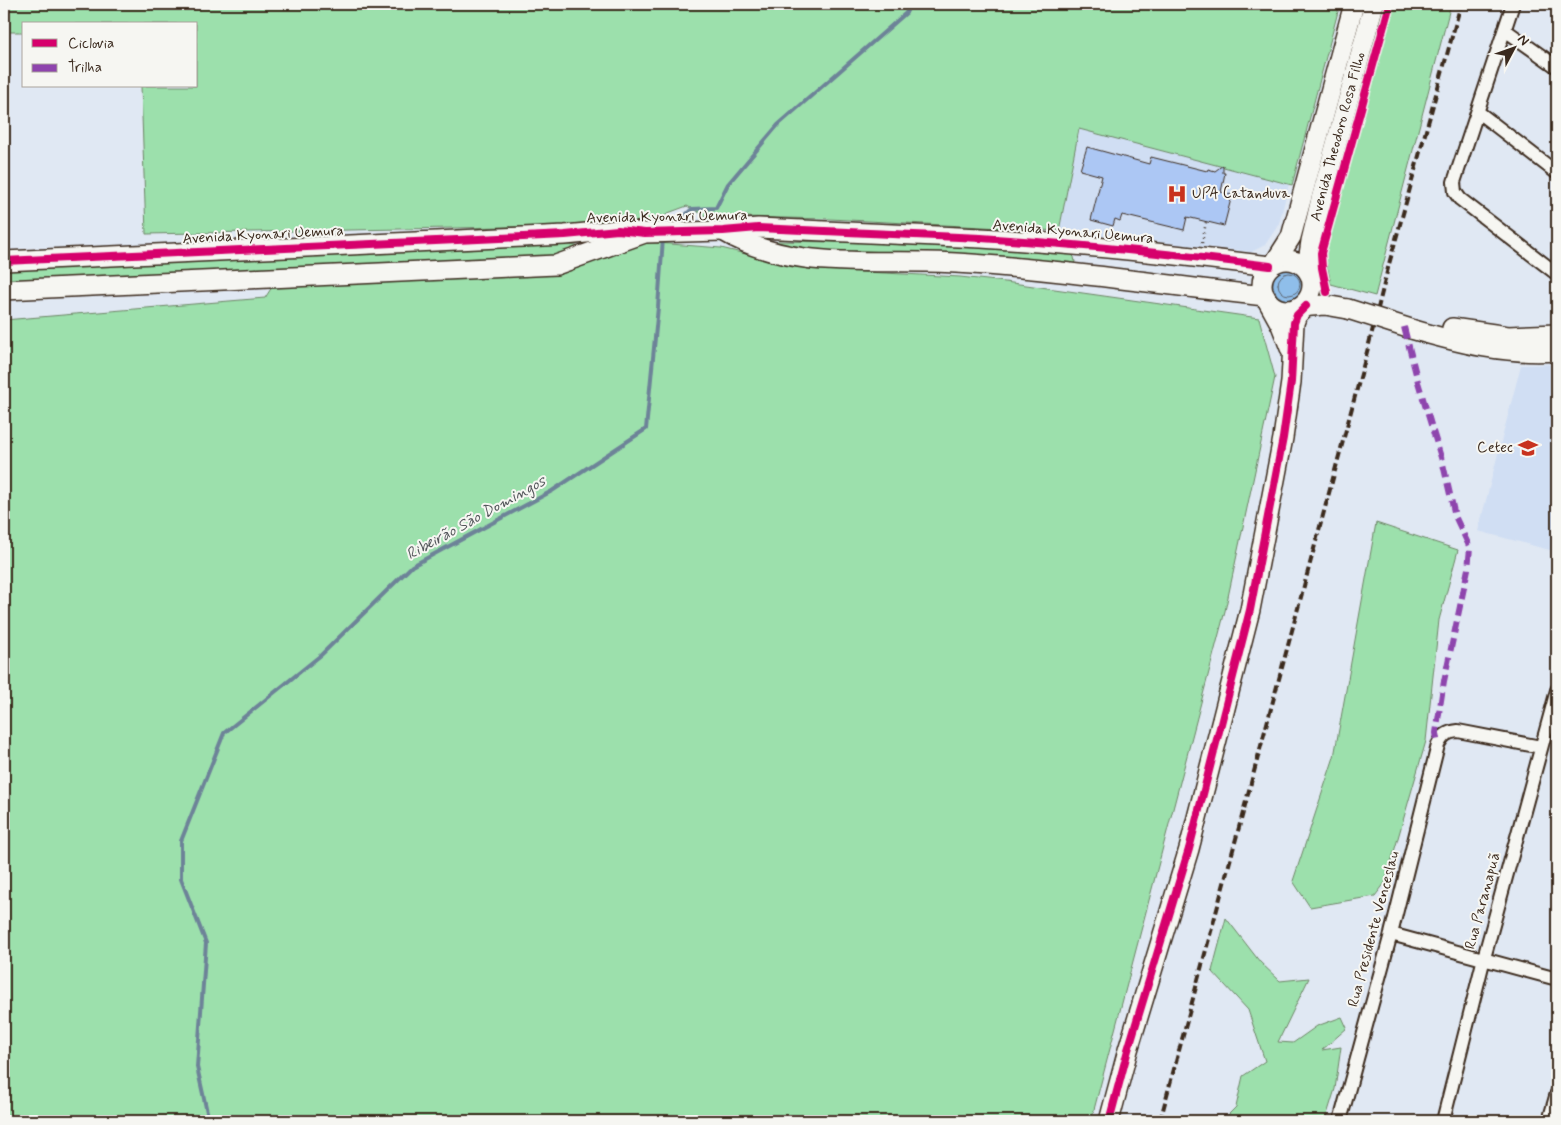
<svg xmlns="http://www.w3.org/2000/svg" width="1561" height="1125" viewBox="0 0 1561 1125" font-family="Mynerve,sans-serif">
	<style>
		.built { fill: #d0def3 }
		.green { fill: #9ce0ac; stroke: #6c8565 }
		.water { fill: #8fbeea; stroke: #6d8398 }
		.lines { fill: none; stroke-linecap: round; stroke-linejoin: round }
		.shore { stroke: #5d6570; stroke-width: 1 }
		.stream { stroke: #6d8398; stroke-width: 4 }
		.building { fill: #acc7f4; stroke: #3b2a1e }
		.street-casing { stroke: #3b2a1e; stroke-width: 16 }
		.secondary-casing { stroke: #3b2a1e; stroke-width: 22 }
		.path { stroke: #3b2a1e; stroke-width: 2.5; stroke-dasharray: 1 4; stroke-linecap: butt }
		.street { stroke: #f6f6f2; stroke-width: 12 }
		.secondary { stroke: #f6f6f2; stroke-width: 19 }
		.rail { stroke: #3b2a1e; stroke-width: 4; stroke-dasharray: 8 4; stroke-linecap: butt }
		.secondary-bridge-casing { stroke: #3b2a1e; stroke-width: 22; stroke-linecap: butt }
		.secondary-bridge { stroke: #f6f6f2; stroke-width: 19 }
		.quiet { stroke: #8e44ad; stroke-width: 6; stroke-dasharray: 12 6; stroke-linecap: butt }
		.cycleway-casing { stroke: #f6f6f2; stroke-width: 11 }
		.cycleway { stroke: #d6006c; stroke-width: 8 }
		.labels { text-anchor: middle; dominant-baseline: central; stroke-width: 4; stroke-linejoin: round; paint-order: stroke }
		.street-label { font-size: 15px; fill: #3b2a1e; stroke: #f6f6f2 }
		.poi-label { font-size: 15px; fill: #3b2a1e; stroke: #f6f6f2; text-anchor: start }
		.water-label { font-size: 16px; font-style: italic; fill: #54565b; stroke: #f6f6f2 }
	</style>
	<rect width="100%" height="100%" fill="#e0e8f3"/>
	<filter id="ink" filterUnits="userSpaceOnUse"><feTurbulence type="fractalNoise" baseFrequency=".02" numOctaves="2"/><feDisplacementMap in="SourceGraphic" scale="10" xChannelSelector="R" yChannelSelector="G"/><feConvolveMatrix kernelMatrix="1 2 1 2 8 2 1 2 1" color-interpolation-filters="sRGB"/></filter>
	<g filter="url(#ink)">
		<path class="built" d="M1079 129 1289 184 1279 224 1265 245 1251 252 1059 231Z
			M1557 364V552L1478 531 1521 365Z"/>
		<path class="green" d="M4 4H1340L1292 185 1079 129 1059 231 830 219 741 217 713 220 687 206 668 213 657 224 146 234 141 86H196V24H24V32H4Z
			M1392 4H1451L1375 296 1331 284 1323 247Z
			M778 241 945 244 1071 254 1074 257 1075 262 1072 265 815 255 770 244Z
			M645 242 721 248 808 269 960 277 1005 282 1259 318 1275 377 1225 611 1091 1121H4V320L265 298 272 287 562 274Z
			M562 244 577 246 579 250 557 258 4 283V268Z
			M1376 523 1458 550 1439 620 1426 741 1385 883 1375 896 1310 907 1293 881 1334 757Z
			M1226 918 1260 962 1280 981 1309 978 1278 1042 1293 1043 1317 1026 1342 1017 1347 1028 1322 1050 1341 1047 1335 1089 1325 1121H1222L1236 1107 1243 1076 1265 1061 1248 1010 1212 971Z"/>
		<path class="water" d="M1273 284a16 16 0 1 1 32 0a16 16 0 1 1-32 0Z"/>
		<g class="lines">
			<path class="shore" d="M1278 284a11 11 0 1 1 22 0a11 11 0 1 1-22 0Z"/>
			<path class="stream" d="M674 226 692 209 716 208 728 184 778 125 906 13 910 4
				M209 1121 197 1067 206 943 181 879V841L224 733 321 655 412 566 552 491 646 429 658 307 663 238"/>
		</g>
		<path class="building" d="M1087 147 1149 164 1151 157 1207 171 1208 169 1215 171 1223 165V173H1225L1221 192 1232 195 1224 226 1187 217 1184 230 1122 215 1120 221 1115 219 1113 226 1091 220 1102 176 1080 170Z"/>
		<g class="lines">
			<defs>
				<path id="street" d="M1513 4 1454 182 1455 192 1460 199 1557 274
					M1505 30 1557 67
					M1478 112 1557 173
					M1391 934 1557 979
					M1340 1121 1391 934 1438 745C1443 735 1447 732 1458 731L1541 747
					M1443 1121 1484 958 1557 690
					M1549 1121 1557 1093"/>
				<g id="secondary">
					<path d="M723 231C792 273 879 258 956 263 1059 269 1162 285 1265 296L1281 325 1290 348"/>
					<circle cx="1287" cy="285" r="25"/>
					<path d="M4 261 565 235 618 230 645 233 723 231 758 228C832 232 907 234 981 238 1078 244 1174 254 1270 266"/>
					<path d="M1275 262 1291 237 1354 4"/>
					<path id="s1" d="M1307 269 1311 241 1321 199 1374 4"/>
					<path d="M4 290 556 265 642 234"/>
					<path d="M1299 307 1325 305 1348 309"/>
					<path d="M1452 328 1508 336 1557 334"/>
					<path d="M1411 329C1459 343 1507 355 1557 351"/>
					<path d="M1109 1121 1128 1050 1189 849 1250 610 1283 438 1291 382 1294 323 1297 315 1306 306"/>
				</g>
			</defs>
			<use href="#street" class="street-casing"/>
			<use href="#secondary" class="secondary-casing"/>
			<path class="path" d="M1202 243 1206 222"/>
			<use href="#street" class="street"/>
			<use href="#secondary" class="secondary"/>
			<path class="rail" d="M1160 1121 1368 348 1389 264 1461 4"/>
			<defs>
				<path id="secondary-bridge" d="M1348 309 1411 329"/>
			</defs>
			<use href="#secondary-bridge" class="secondary-bridge-casing"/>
			<use href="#secondary-bridge" class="secondary-bridge"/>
			<path class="quiet" d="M1404 327 1418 382 1443 464 1455 516 1470 548 1468 569 1444 681 1436 733 1438 745"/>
			<defs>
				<path id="cycleway" d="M4 261 565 235 618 230 645 233 723 231 758 228C832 232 907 234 981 238 1078 244 1174 254 1270 266
					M1327 292 1322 268 1321 253 1390 4
					M1109 1121 1128 1050 1189 849 1250 610 1283 438 1291 382 1294 323 1297 315 1306 306"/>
			</defs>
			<use href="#cycleway" class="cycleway-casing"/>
			<use href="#cycleway" class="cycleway"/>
		</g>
	</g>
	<defs>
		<symbol id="hospital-bare" viewBox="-9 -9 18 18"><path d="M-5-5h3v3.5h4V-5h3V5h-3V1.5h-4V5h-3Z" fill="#c8321e" stroke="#f6f6f2" stroke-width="2.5" paint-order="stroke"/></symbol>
		<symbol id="university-bare" viewBox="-9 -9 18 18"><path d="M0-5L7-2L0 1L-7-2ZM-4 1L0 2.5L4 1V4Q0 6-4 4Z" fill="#c8321e" stroke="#f6f6f2" stroke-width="2.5" paint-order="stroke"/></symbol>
	</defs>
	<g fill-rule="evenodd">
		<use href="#hospital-bare" x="1163" y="180" width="28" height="28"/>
		<use href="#university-bare" x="1514" y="434" width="28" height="28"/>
	</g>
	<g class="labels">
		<g class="street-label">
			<text stroke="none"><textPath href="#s1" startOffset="136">Avenida Theodoro Rosa Filho</textPath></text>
			<text transform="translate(667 217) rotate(-1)">Avenida Kyonari Uemura</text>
			<text transform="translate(1073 232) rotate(5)">Avenida Kyonari Uemura</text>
			<text transform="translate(263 235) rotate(-3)">Avenida Kyonari Uemura</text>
			<text transform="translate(1483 901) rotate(-75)">Rua Paranapuã</text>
			<text transform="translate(1374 929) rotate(-75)">Rua Presidente Venceslau</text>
		</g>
		<g class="poi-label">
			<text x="1192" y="194">UPA Catanduva</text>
			<text x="1513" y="448" text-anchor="end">Cetec</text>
		</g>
		<g class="water-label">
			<text transform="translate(476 518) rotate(-29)">Ribeirão São Domingos</text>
		</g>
	</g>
	<rect width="1561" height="1125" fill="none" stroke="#f6f6f2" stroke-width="20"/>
	<rect x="10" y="10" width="1541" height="1105" fill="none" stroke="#3b2a1e" stroke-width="2" filter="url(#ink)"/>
	<rect x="22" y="22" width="175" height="65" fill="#f6f6f2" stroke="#aba49d"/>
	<rect x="32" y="39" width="25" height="8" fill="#d6006c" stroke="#aba49d"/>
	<text x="68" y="48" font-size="15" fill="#3b2a1e">Ciclovia</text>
	<rect x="32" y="64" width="25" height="8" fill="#8e44ad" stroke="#aba49d"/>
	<text x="68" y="72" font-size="15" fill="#3b2a1e">Trilha</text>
	<g transform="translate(1514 48) rotate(49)" stroke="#f6f6f2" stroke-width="4" paint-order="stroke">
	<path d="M0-4L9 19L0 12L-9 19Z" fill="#3b2a1e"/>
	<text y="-8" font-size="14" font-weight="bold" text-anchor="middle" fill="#3b2a1e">N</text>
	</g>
</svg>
